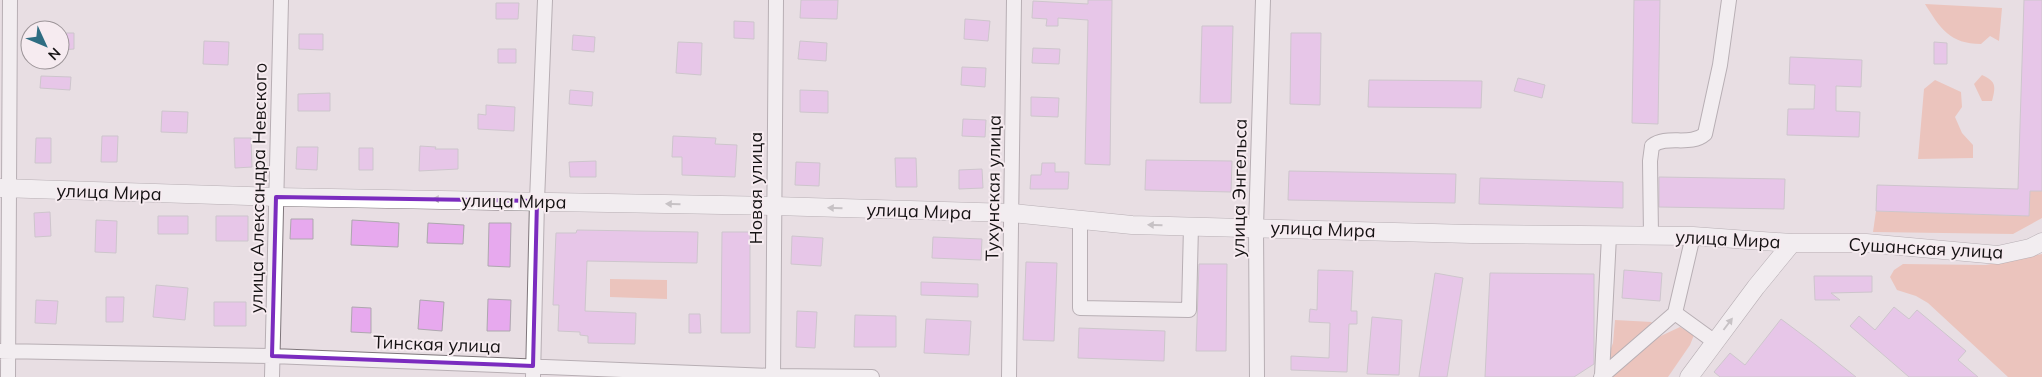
<svg xmlns="http://www.w3.org/2000/svg" width="2042" height="377" viewBox="0 0 2042 377" font-family="Mulish,sans-serif">
	<style>
		.green { fill: #f0a58e }
		.building { fill: #e7a9ee; stroke: #aea7af }
		.lines { fill: none; stroke-linecap: round; stroke-linejoin: round }
		.minor-casing { stroke: #7e757a; stroke-width: 16 }
		.major-casing { stroke: #7e757a; stroke-width: 19 }
		.minor { stroke: #fff; stroke-width: 14 }
		.major { stroke: #fff; stroke-width: 18 }
		.oneway { fill: #a1a0a1 }
		.marked { fill: none; stroke: #7b2cbf; stroke-width: 4; stroke-linejoin: round }
		.labels { text-anchor: middle; dominant-baseline: central; stroke-width: 4; stroke-linejoin: round; paint-order: stroke }
		.street-label { font-size: 18px; fill: #151213; stroke: #f6ebf0 }
	</style>
	<rect width="100%" height="100%" fill="#e8dee3"/>
	<path class="green" d="M1925 4 2002 8 1999 41 1990 36 1981 44C1950 44 1940 28 1925 4Z
		M1982 75C1996 81 1996 86 1992 101H1982L1974 84Z
		M1935 80 1961 92 1962 107 1955 117 1962 133 1973 145V158L1918 159 1924 89Z
		M2030 191H2042V218L2013 234 1873 232 1876 211 2029 216Z
		M2042 254V377H2008L1928 303 1916 296 1897 290 1890 277 1894 270 1903 264 1986 265Z
		M610 279 667 280V299L610 297Z
		M1615 320 1652 322 1644 333 1605 364 1613 343Z
		M1680 327 1694 335 1690 345 1668 377H1608L1650 341Z"/>
	<path class="building" d="M801 0H838L837 19 800 18Z
		M1088 0H1112L1110 165 1085 164 1088 20 1058 18V26H1046L1047 19 1032 18 1033 1 1088 4Z
		M1634 0H1660L1658 124 1632 123Z
		M2024 0H2042V191H2030L2029 216 1876 211 1877 185 2018 189Z
		M496 3H519L518 19H496Z
		M965 19 990 21 988 41 964 39Z
		M734 21 754 22V39L734 38Z
		M1202 26H1233L1231 103H1200Z
		M60 33H74V49L60 50Z
		M1291 33H1321L1320 105 1290 104Z
		M299 34H323V50L299 49Z
		M573 35 595 37 594 52 572 50Z
		M204 41 229 42 228 65 203 64Z
		M800 41 827 43 826 61 798 59Z
		M678 42 702 43 701 75 676 73Z
		M1934 42 1947 43V64H1934Z
		M1033 48 1060 49 1059 64 1032 63Z
		M498 49H516V63H498Z
		M1790 57 1862 60 1861 87 1836 86V111L1860 112 1859 137 1787 135 1788 109H1814L1815 85 1789 84Z
		M962 67 986 68 985 87 961 85Z
		M41 76 71 77 70 90 40 88Z
		M1518 78 1545 85 1542 98 1514 91Z
		M1369 80 1482 81 1481 108 1368 107Z
		M570 90 593 92 592 106 569 104Z
		M800 90 828 91V113L800 112Z
		M330 93V111H298V94Z
		M1031 97 1059 98 1058 117 1031 116Z
		M486 105 515 107 514 131 478 129V114L486 115Z
		M162 111 188 112 187 133 161 132Z
		M963 119 986 120 985 137 962 136Z
		M102 136H118L117 162H101Z
		M673 136 716 138 715 144 737 145 735 177 682 175V157H672Z
		M36 138H51V163H35Z
		M234 138H251L252 167 235 168Z
		M420 146 436 147 435 149H458V169L419 171Z
		M297 147H318L317 170 296 169Z
		M359 148H373V170H359Z
		M895 158H916L917 187H896Z
		M1146 160 1232 161 1231 192 1145 190Z
		M596 161V177H570L569 162Z
		M796 162 820 163 819 186 795 185Z
		M1042 163H1055V172H1069L1068 189H1030L1031 175H1041Z
		M982 169 983 188 959 189V170Z
		M1289 171 1456 174 1455 203 1288 200Z
		M1659 177 1785 179 1784 209 1659 207Z
		M1480 178 1623 182V208L1479 204Z
		M50 212 51 236 35 237 34 213Z
		M158 216H188V234H158Z
		M216 216H248V241H216Z
		M291 219H313V239H290Z
		M96 220 117 221 116 253 95 252Z
		M352 220 399 223 398 247 351 245Z
		M428 223 464 225 463 244 427 243Z
		M489 223H511L510 267 488 266Z
		M577 230 698 232 697 263 587 261 585 311 636 313 635 344 588 343V336L580 335V332L558 331 559 305H553L556 233H576Z
		M722 232H750V333H721Z
		M792 236 823 238 821 266 791 264Z
		M933 237 982 239 981 260 932 258Z
		M1026 262 1057 263 1054 341 1023 340Z
		M1199 264H1227L1226 351H1196Z
		M1318 270 1353 271 1351 311H1357V324H1349L1347 372 1291 370V356L1329 358 1330 323 1309 322 1310 309 1317 310Z
		M1624 270 1662 273 1660 301 1622 298Z
		M1435 273 1463 278 1447 377H1419Z
		M1490 273 1594 274V364L1574 377H1485Z
		M1814 276H1872V292L1831 293 1840 300H1815Z
		M921 282 978 284V297L921 295Z
		M156 285 188 288 185 320 153 317Z
		M106 297H124L123 322H106Z
		M488 299 511 300 510 331H487Z
		M36 300 58 301 56 324 35 323Z
		M420 300 444 302 442 331 418 329Z
		M214 302H246V326H214Z
		M352 307 371 308V333L351 332Z
		M1894 307 1909 319 1917 310 1966 351 1958 360 1978 377H1909L1850 326 1859 316 1875 330Z
		M797 311 817 312 815 348 796 347Z
		M689 314H700L701 333H689Z
		M855 315 896 316V347H854Z
		M1372 317 1402 320 1399 375 1367 374Z
		M926 319 971 321 969 355 924 353Z
		M1781 319 1816 345 1856 377H1720L1714 372 1730 353 1745 365Z
		M1079 328 1165 331 1164 361 1078 358Z"/>
	<g class="lines">
		<defs>
			<path id="minor" d="M1080 221V308L1189 310 1191 226
				M1651 235 1650 161 1652 146C1667 134 1690 147 1705 134L1720 65 1729 0
				M1675 313 1715 342
				M0 351 272 356 773 376 872 377
				M1602 375 1609 236
				M8 377 10 0
				M272 377 281 0
				M533 377 537 201 545 0
				M773 377 776 0
				M1009 377 1014 0
				M1257 377 1256 227 1263 0
				M1601 377 1675 313 1693 236"/>
			<path id="major" d="M0 188 276 197 774 206 1012 213 1132 225 1471 234 1693 236 1792 243H1866L1998 255 2030 248 2042 242
				M1689 377 1756 287 1792 243"/>
		</defs>
		<use href="#minor" class="minor-casing"/>
		<use href="#major" class="major-casing"/>
		<use href="#minor" class="minor"/>
		<use href="#major" class="major"/>
	</g>
	<defs><path id="oneway-solid" d="M-6-.8H1V-3.2L6.5 0L1 3.2V.8H-6Z" transform="scale(1.25)"/></defs>
	<g class="oneway">
		<use href="#oneway-solid" transform="translate(440 199) rotate(-179)"/>
		<use href="#oneway-solid" transform="translate(673 204) rotate(-178)"/>
		<use href="#oneway-solid" transform="translate(835 208) rotate(-178)"/>
		<use href="#oneway-solid" transform="translate(1155 225) rotate(-178)"/>
		<use href="#oneway-solid" transform="translate(1728 324) rotate(-53)"/>
	</g>
	<path d="M0 0H2042V377H0ZM276 197 537 201 533 366 272 356Z" fill="#e8dee3" fill-opacity=".55" fill-rule="evenodd"/>
	<path class="marked" d="M276 197 537 201 533 366 272 356Z"/>
	<g class="labels">
		<g class="street-label">
			<text transform="translate(258 188) rotate(-89)">улица Александра Невского</text>
			<text transform="translate(755 188) rotate(-90)">Новая улица</text>
			<text transform="translate(993 188) rotate(-89)">Тухунская улица</text>
			<text transform="translate(1239 188) rotate(-89)">улица Энгельса</text>
			<text transform="translate(109 192) rotate(2)">улица Мира</text>
			<text transform="translate(514 201) rotate(1)">улица Мира</text>
			<text transform="translate(919 211) rotate(2)">улица Мира</text>
			<text transform="translate(1323 229) rotate(2)">улица Мира</text>
			<text transform="translate(1728 239) rotate(3)">улица Мира</text>
			<text transform="translate(1926 248) rotate(3)">Сушанская улица</text>
			<text transform="translate(437 344) rotate(2)">Тинская улица</text>
		</g>
	</g>
	<g transform="translate(45 45) rotate(134)"><circle r="24" fill="#f6ebf0" stroke="#9c9498"/>
	<path d="M0-4L9 19L0 12L-9 19Z" fill="#2e6d82"/>
	<text y="-8" font-size="14" font-weight="bold" text-anchor="middle" fill="#151213">N</text>
	</g>
</svg>
